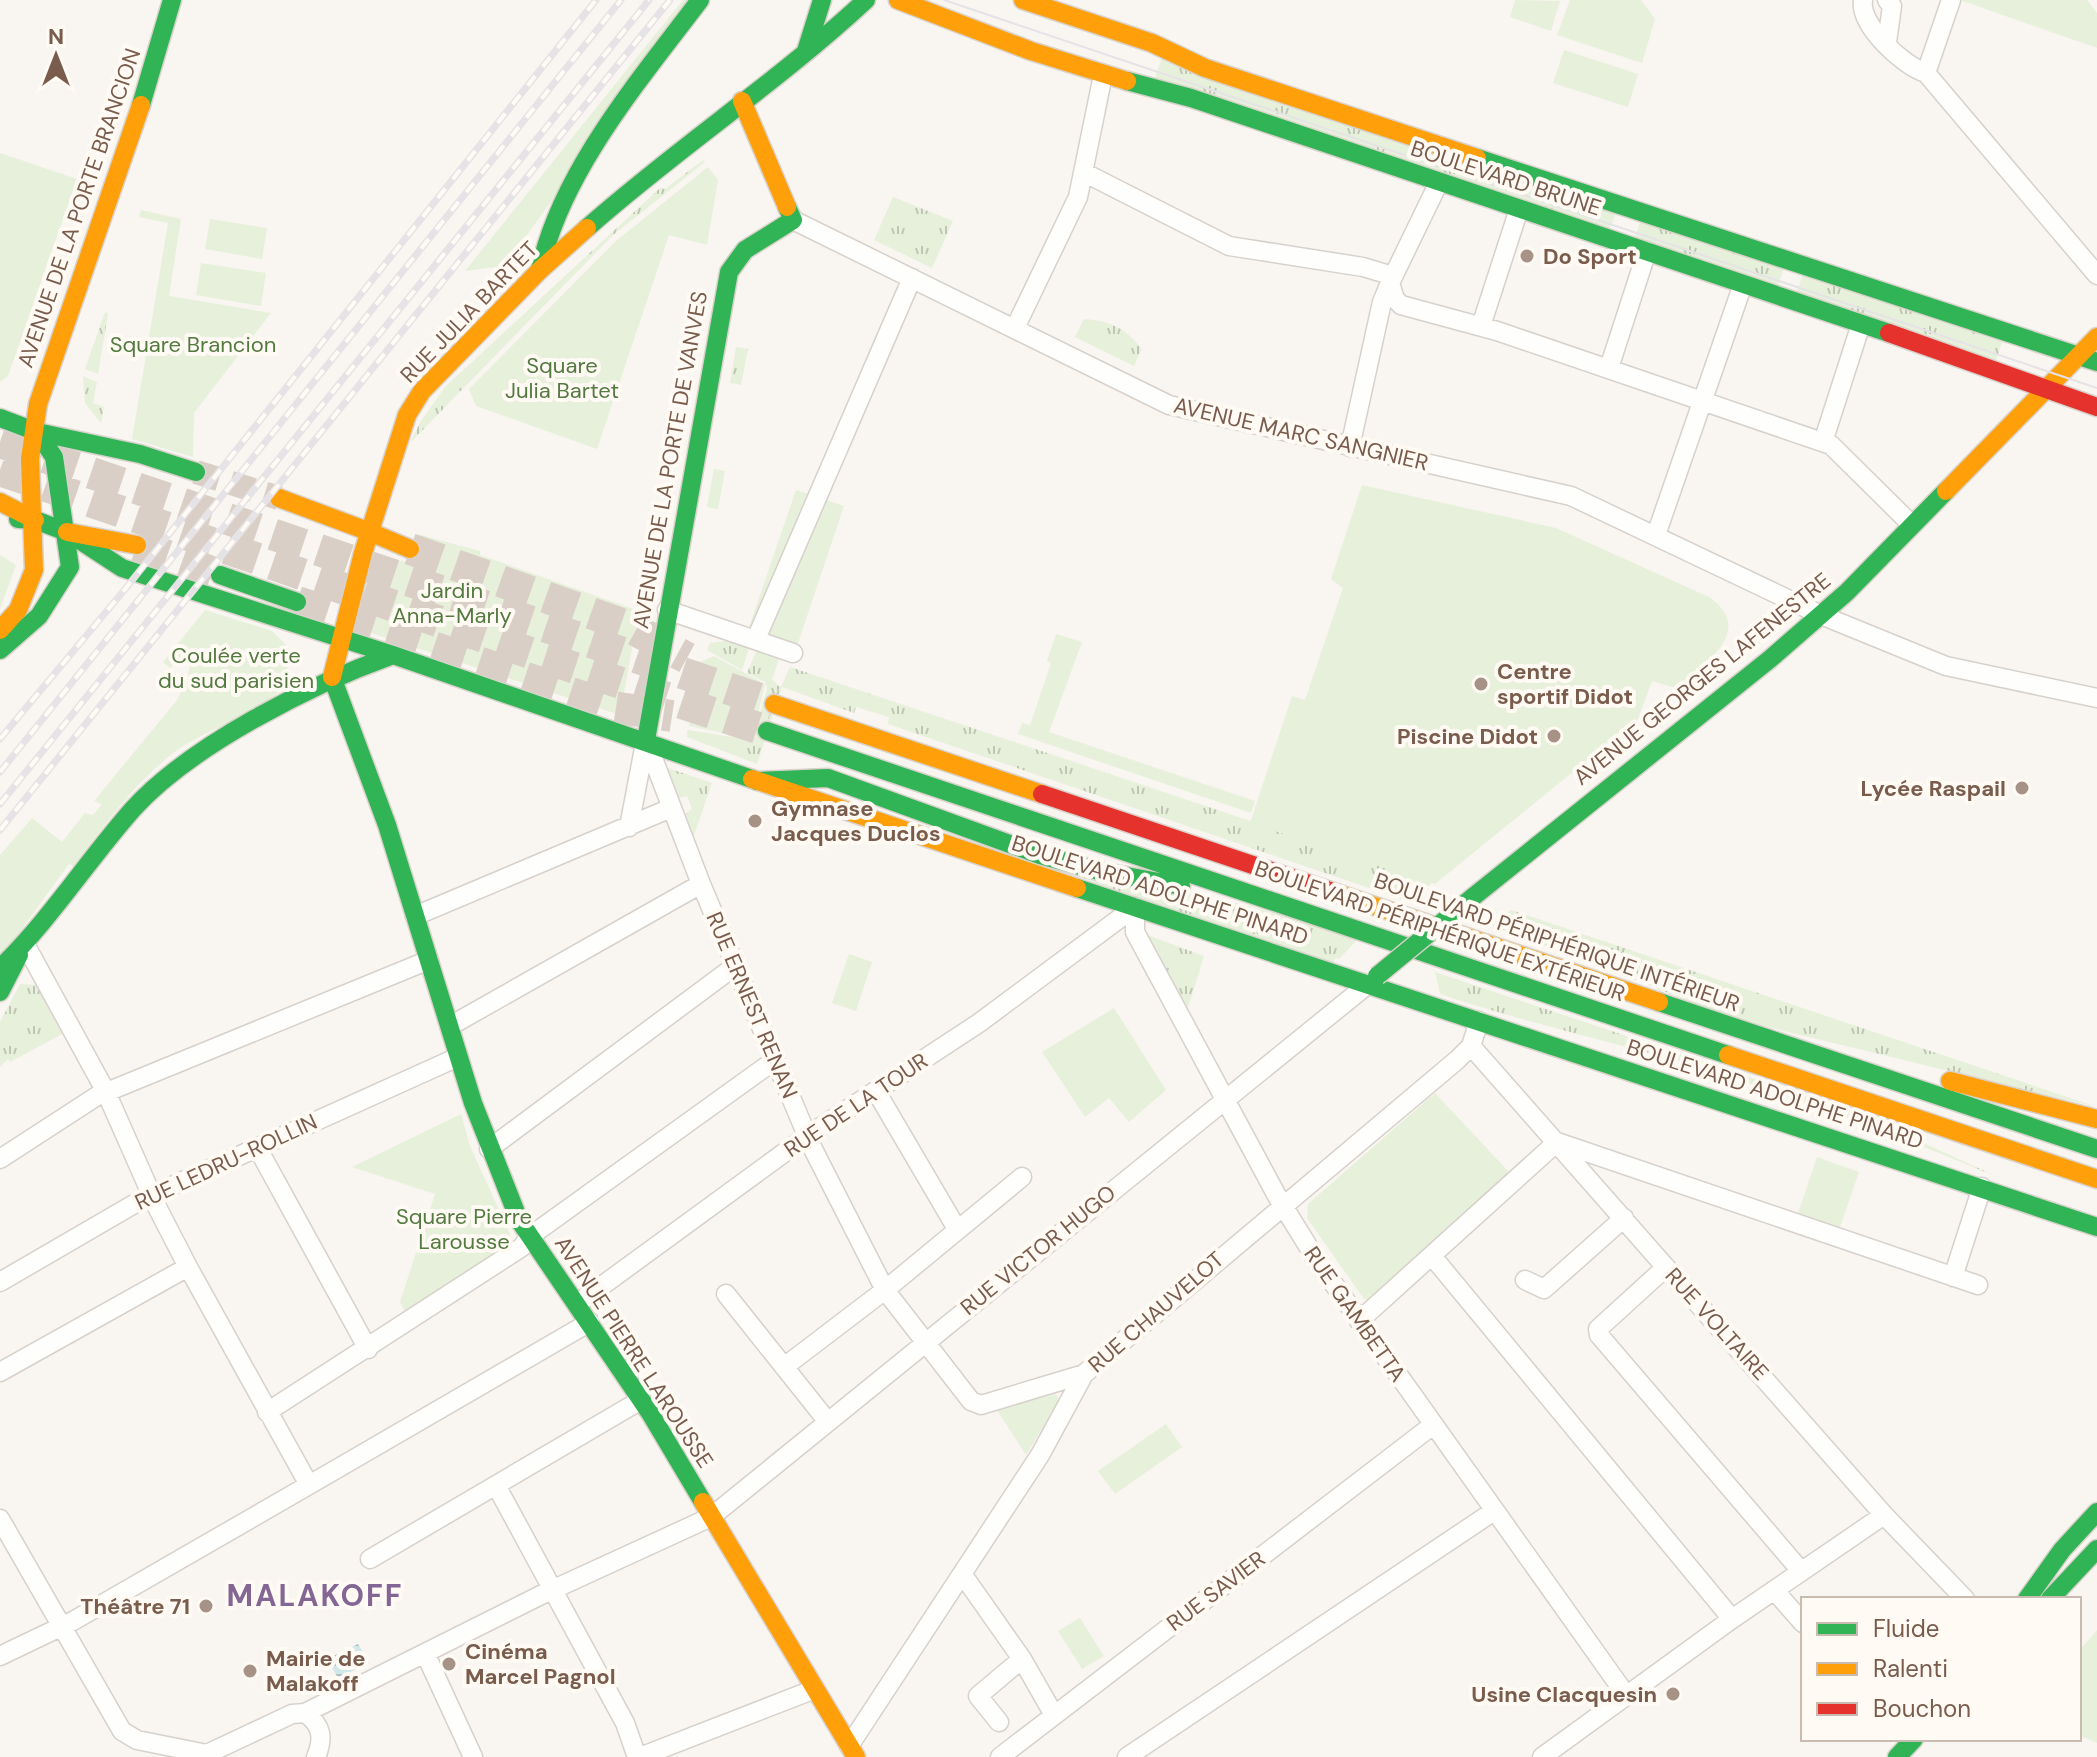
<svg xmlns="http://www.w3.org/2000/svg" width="2097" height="1757" viewBox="0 0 2097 1757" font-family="'DM Sans',sans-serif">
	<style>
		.grass { fill: url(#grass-tufts) }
		.green { fill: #e7f0db }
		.water { fill: url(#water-rules) }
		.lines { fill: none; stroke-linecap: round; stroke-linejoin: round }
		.secondary-tunnel { stroke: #d9cfc7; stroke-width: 24; stroke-dasharray: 24 12; stroke-linecap: butt }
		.highway-tunnel { stroke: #d9cfc7; stroke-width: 32; stroke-dasharray: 32 16; stroke-linecap: butt }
		.street-casing { stroke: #d7d1cb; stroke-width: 21 }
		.fast-casing { stroke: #d9d2cb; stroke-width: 21 }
		.slow-casing { stroke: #d9d2cb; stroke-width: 21 }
		.jam-casing { stroke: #d9d2cb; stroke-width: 21 }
		.street { stroke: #fefefd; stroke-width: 18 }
		.fast { stroke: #30b455; stroke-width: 18 }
		.slow { stroke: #ff9f0a; stroke-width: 18 }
		.jam { stroke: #e5322d; stroke-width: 18 }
		.tram { stroke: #e6e3e7; stroke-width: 2 }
		.rail-casing { stroke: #e6e3e7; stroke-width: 7 }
		.rail { stroke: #fffaf3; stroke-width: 4; stroke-dasharray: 12; stroke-linecap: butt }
		.fast-bridge-casing { stroke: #d9d2cb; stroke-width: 21; stroke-linecap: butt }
		.fast-bridge { stroke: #30b455; stroke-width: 18 }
		.poi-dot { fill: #a69286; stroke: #fffaf3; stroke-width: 3 }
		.labels { text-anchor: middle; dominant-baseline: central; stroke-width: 8; stroke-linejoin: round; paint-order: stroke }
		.street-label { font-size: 22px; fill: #7a5c4d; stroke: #fffaf3 }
		.poi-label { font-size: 22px; font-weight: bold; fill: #7a5c4d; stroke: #fffaf3; text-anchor: start }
		.park-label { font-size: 22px; fill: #537a41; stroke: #fffaf3 }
		.district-label { font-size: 30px; font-weight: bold; letter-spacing: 2px; fill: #846695; stroke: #fffaf3 }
	</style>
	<defs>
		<pattern id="grass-tufts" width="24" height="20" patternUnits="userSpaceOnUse" patternTransform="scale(2)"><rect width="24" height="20" fill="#e7f0db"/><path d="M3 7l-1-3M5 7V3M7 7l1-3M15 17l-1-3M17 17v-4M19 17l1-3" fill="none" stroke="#c0c6b4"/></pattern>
		<pattern id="water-rules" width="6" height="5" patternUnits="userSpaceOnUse" patternTransform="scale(2)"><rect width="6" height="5" fill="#d0e8ea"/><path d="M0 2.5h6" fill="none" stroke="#aebfc0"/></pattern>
	</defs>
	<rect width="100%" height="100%" fill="#f9f5f0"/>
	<path class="grass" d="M1163 55 1616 212 1609 231 1153 83Z
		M703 160 705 162 612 236 410 443 421 421 445 387 660 188 665 189Z
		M893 197 953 221 932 268 874 240Z
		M1641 220 1784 268 1777 288 1634 240Z
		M1803 275 2002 342 1996 361 1796 294Z
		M105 312 108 314 98 374 85 369Z
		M1084 319C1111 321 1125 328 1142 349L1134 366 1075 337Z
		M736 347 748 349 741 385 730 383Z
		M83 376 97 382 93 403 104 407 101 423 85 403Z
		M714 469 725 471 718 509 707 507Z
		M742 639 751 642 742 670 707 650 710 643Z
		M759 645 781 652 772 680 781 687 790 667 1433 882 1410 902 888 724 889 717 856 707 854 713 782 687 757 764 687 737 688 730 745 739 754 734 767 689 765 682 747 673Z
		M665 767 712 783 693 838 685 815 692 809 687 796 678 798Z
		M821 786 1086 871 1247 905 1357 940 1339 959 1335 958 1332 966Z
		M1511 910 2097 1107 1739 1020 1491 925Z
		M1147 935 1204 956 1187 1011Z
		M1435 972 1860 1114 2000 1178C1893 1134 1784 1092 1674 1060 1596 1038 1517 1020 1440 994Z
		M20 984 37 985 62 1034 10 1062 8 1059 0 1067V1022Z"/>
	<path class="green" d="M683 0H695L527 235 496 267 465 271Z
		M1515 0 1560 1 1551 31 1510 17Z
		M1570 0H1641L1655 19 1642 63 1557 35Z
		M1960 0H2087L2097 13V48Z
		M1564 50 1638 74 1628 107 1553 83Z
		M0 153 77 179 8 376 0 382Z
		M708 167 718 180 707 245 669 235 597 449 476 406 469 389 616 241Z
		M141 210 181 219 169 296 271 313 194 413 193 457 132 439 168 223 139 217Z
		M210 219 267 228 262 259 205 249Z
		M201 263 266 273 261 306 196 295Z
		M1362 485 1556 528 1709 597C1758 631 1702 666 1675 688L1652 681 1638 719 1435 884 1250 823 1292 696 1305 700 1343 588 1331 579Z
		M796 490 844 506 796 649 747 633Z
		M417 534 480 551V555L639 611 620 715 368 632 388 557 409 563Z
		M0 555 16 565 0 609Z
		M205 610 272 631 289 648 287 668 292 678C263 716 208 726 172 754 132 785 103 828 73 866L69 864 0 959V855L32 818 62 842 85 813 93 815 102 804 94 801 177 700 188 679 190 662H176L170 668 163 662Z
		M1056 634 1082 642 1049 732 1255 801 1251 813 1018 734 1022 723 1030 725 1051 663 1047 661Z
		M714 656 765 684 754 732 746 738 689 726 700 662Z
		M849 954 872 962 856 1011 832 1003Z
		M1114 1008 1166 1090 1129 1122 1109 1098 1085 1117 1042 1052Z
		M1435 1093 1510 1173 1369 1300 1364 1299 1307 1218 1308 1204Z
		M461 1114 470 1146 510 1234 509 1245 405 1311 400 1302 435 1194 352 1167Z
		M1817 1157 1859 1172 1838 1233 1796 1219Z
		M1056 1394 1059 1401 1026 1455 997 1410Z
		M1166 1424 1182 1447 1115 1494 1098 1471Z
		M1080 1618 1104 1656 1082 1669 1058 1631Z
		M2097 1630V1743L2079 1735V1651Z"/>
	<path class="water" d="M358 1644 369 1663 338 1678 327 1659Z"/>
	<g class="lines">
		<path class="secondary-tunnel" d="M196 472 279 498"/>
		<path class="highway-tunnel" d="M0 442 774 704
			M0 470 542 657 767 731
			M137 545 220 575
			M410 549 630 627 687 658
			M297 602 613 707 672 716"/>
		<defs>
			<path id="street" d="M1863 0C1859 25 1903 66 1926 73L2097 275
				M1887 42 1892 6 1887 0
				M1926 73 1951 0
				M1085 173 1229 246 1363 267 1393 276
				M1439 182 1390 283 1395 299 1401 305 1497 331 1831 445 1912 525
				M793 220 1169 405 1571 496 1821 615 1946 666 2097 698
				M1481 326 1519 209
				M1015 328 1078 197 1103 75
				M1609 368 1647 251
				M1823 442 1861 324
				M1350 447 1382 302 1390 283
				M1656 535 1743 284
				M667 610 793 653
				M756 639 912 278
				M646 740 701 884 811 1145 885 1290 971 1401 981 1405 1084 1374
				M629 827 645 743
				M1135 907V932L1277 1196 1316 1259 1626 1695
				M415 916 671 808
				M25 944 106 1092 156 1205 188 1267 309 1485 590 1322
				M450 1026 701 884
				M1471 1046 1884 1515 1965 1599
				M876 1091 957 1229
				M257 1147 368 1349
				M489 1149 735 966
				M0 1159 97 1096 429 960
				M1432 1256 1732 1619
				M1666 1267 1598 1329 1599 1335 1801 1571
				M1953 1277 1982 1187
				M1525 1280 1544 1289 1624 1218
				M0 1282 141 1200 458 1057
				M726 1294 828 1422
				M577 1304 807 1136 979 1023 1135 907
				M1359 1321 1557 1142 1978 1285
				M784 1367 885 1290 1022 1177
				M0 1372 188 1267
				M267 1412 522 1247 529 1237 775 1060
				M497 1487 625 1723 637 1757
				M0 1519 122 1731 137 1740 207 1754 292 1714 305 1713 541 1595 711 1517 1367 985
				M370 1559 641 1400
				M963 1575 1022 1659 1054 1715
				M1774 1590 1803 1623
				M425 1653 473 1757
				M0 1656 73 1621 309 1485
				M305 1713C322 1725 324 1738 316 1757
				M999 1722 978 1696 1022 1659
				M849 1746 1040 1455 1084 1374 1457 1060 1471 1046 1479 1021
				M640 1757 815 1689
				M1000 1757 1433 1425
				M1127 1757 1494 1511
				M1542 1757 1732 1619 1884 1515"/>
			<path id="fast" d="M806 51 822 0
				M1127 81 1191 98 1889 333
				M141 105 172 0
				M1477 158 2097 362
				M587 228C677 148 778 82 866 0
				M540 270C560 173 641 78 700 0
				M0 418 37 432
				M37 432 140 454 196 472
				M18 519 35 520 67 532 122 568 393 655 752 779
				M220 575 297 602
				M0 650 39 616 70 567 54 457 37 432
				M332 677 387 825 473 1103 519 1220 650 1413 703 1502
				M767 731 1728 1055
				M646 740 729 272 745 250 793 220 787 207
				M757 781 828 778 1040 855 1099 871 1181 886
				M1077 888 2097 1227
				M1473 897 1770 659 1847 592 1946 491
				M0 968C50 920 87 861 133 809 191 745 312 684 393 655
				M0 992 19 955
				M1659 1002 2097 1149
				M2027 1599 2062 1550 2097 1512
				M2050 1599 2097 1549
				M1897 1757 1914 1739"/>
			<path id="slow" d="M898 0 1031 51 1127 81
				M1023 0 1152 43 1205 68 1477 158
				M742 101 787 207
				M1946 491 2097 337
				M279 498 370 532
				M0 502 35 520
				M67 532 137 545
				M370 532 410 549
				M0 630 18 610 34 570 30 459 38 404 141 105
				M332 677 363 553 407 415 422 391 540 270 587 228
				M774 704 1042 794
				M752 779 1077 888
				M1330 891 1659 1002
				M1728 1055 2097 1179
				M1950 1081 2097 1119
				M703 1502 856 1757"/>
			<path id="jam" d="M1889 333 2097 407
				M1042 794 1330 891"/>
		</defs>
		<use href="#street" class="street-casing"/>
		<use href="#fast" class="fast-casing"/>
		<use href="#slow" class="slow-casing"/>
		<use href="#jam" class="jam-casing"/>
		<use href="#street" class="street"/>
		<use href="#fast" class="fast"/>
		<use href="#slow" class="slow"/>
		<use href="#jam" class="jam"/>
		<path class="tram" d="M944 0 2097 388"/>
		<defs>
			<path id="rail" d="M0 739 126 588 596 0
				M0 772 621 0
				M0 804 649 0
				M0 830 670 0"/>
		</defs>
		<use href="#rail" class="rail-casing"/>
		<use href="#rail" class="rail"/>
		<defs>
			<path id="fast-bridge" d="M1377 976 1473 897"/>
		</defs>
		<use href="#fast-bridge" class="fast-bridge-casing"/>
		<use href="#fast-bridge" class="fast-bridge"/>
	</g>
	<g class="poi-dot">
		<circle cx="1527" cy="256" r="8"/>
		<circle cx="1481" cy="684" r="8"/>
		<circle cx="1554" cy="736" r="8"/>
		<circle cx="2022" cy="788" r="8"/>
		<circle cx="755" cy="821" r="8"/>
		<circle cx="206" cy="1606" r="8"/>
		<circle cx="449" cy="1664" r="8"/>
		<circle cx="250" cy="1671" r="8"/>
		<circle cx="1673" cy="1694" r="8"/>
	</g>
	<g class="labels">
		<g class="street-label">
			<text transform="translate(1506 178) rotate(18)">BOULEVARD BRUNE</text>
			<text transform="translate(79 208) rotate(-71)">AVENUE DE LA PORTE BRANCION</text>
			<text transform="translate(469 312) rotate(-46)">RUE JULIA BARTET</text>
			<text transform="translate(1301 434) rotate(13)">AVENUE MARC SANGNIER</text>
			<text transform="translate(670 460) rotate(-80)">AVENUE DE LA PORTE DE VANVES</text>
			<text transform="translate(1702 679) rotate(-39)">AVENUE GEORGES LAFENESTRE</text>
			<text transform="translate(1160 890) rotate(18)">BOULEVARD ADOLPHE PINARD</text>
			<text transform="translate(1440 931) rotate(19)">BOULEVARD PÉRIPHÉRIQUE EXTÉRIEUR</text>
			<text transform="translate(1557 942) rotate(19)">BOULEVARD PÉRIPHÉRIQUE INTÉRIEUR</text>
			<text transform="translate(752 1005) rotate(67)">RUE ERNEST RENAN</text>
			<text transform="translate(1775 1094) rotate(18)">BOULEVARD ADOLPHE PINARD</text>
			<text transform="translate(856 1105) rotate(-34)">RUE DE LA TOUR</text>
			<text transform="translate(226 1162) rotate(-25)">RUE LEDRU-ROLLIN</text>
			<text transform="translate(1038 1250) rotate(-39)">RUE VICTOR HUGO</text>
			<text transform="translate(1156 1312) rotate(-41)">RUE CHAUVELOT</text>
			<text transform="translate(1355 1314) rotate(55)">RUE GAMBETTA</text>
			<text transform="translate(1717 1324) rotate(48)">RUE VOLTAIRE</text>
			<text transform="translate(634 1352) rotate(57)">AVENUE PIERRE LAROUSSE</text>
			<text transform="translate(1216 1591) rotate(-37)">RUE SAVIER</text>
		</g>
		<g class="poi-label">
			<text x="1543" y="256">Do Sport</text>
			<text x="1497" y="671">Centre<tspan x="1497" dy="25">sportif Didot</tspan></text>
			<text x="1538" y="736" text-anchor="end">Piscine Didot</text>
			<text x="2006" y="788" text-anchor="end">Lycée Raspail</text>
			<text x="771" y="808">Gymnase<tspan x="771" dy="25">Jacques Duclos</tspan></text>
			<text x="190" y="1606" text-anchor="end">Théâtre 71</text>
			<text x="465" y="1651">Cinéma<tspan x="465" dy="25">Marcel Pagnol</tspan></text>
			<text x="266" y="1658">Mairie de<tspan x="266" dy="25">Malakoff</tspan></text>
			<text x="1657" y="1694" text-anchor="end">Usine Clacquesin</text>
		</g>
		<g class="park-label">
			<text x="193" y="344">Square Brancion</text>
			<text x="562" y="365">Square<tspan x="562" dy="25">Julia Bartet</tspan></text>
			<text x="452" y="590">Jardin<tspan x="452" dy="25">Anna-Marly</tspan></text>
			<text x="236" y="655">Coulée verte<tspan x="236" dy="25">du sud parisien</tspan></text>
			<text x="464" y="1216">Square Pierre<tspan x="464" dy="25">Larousse</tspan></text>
		</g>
		<g class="district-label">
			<text x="315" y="1595">MALAKOFF</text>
		</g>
	</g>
	<rect x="1801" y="1597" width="280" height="144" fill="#fffaf3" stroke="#cabbb1" stroke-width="2"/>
	<rect x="1817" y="1623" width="40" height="12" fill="#30b455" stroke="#cabbb1" stroke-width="2"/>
	<text x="1873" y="1637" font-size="24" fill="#7a5c4d">Fluide</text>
	<rect x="1817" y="1663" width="40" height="12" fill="#ff9f0a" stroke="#cabbb1" stroke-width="2"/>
	<text x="1873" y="1677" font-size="24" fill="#7a5c4d">Ralenti</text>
	<rect x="1817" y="1703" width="40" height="12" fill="#e5322d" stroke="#cabbb1" stroke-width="2"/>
	<text x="1873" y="1717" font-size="24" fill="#7a5c4d">Bouchon</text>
	<g transform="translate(56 56)" stroke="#fffaf3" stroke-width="6" paint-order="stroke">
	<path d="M0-6L14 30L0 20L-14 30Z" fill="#7a5c4d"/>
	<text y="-12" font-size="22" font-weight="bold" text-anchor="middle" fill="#7a5c4d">N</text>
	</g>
</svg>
